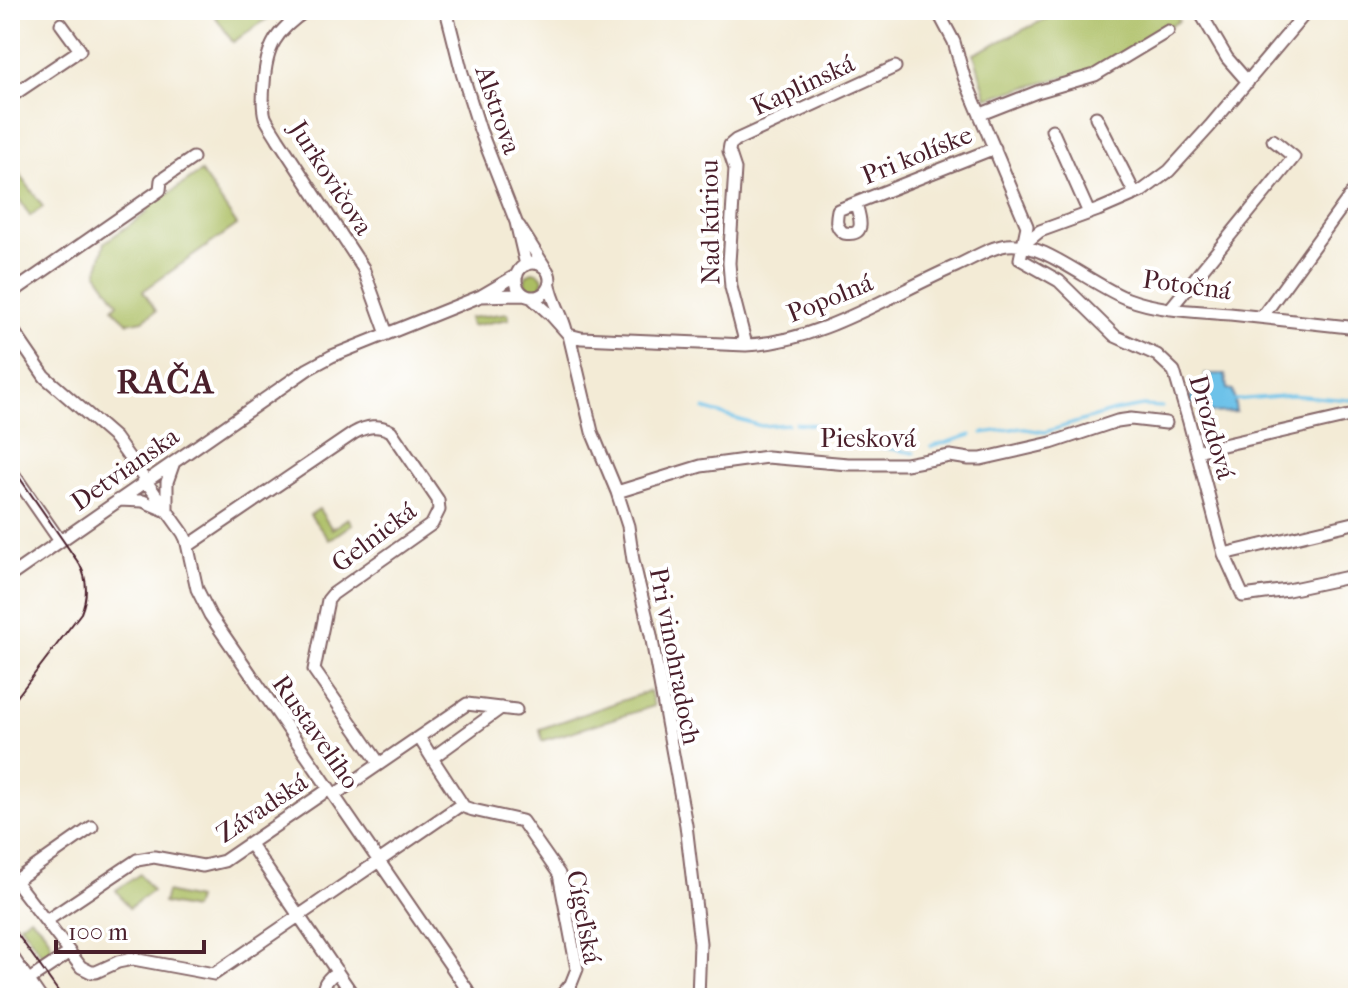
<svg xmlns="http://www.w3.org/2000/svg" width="1368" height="1008" viewBox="0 0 1368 1008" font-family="'IM FELL French Canon',serif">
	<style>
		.green { fill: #abbe62; stroke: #7a6e46; stroke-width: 2 }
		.water { fill: #6dc2e9; stroke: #5c708a; stroke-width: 2 }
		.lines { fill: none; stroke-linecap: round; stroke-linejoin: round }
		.stream { stroke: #6dc2e9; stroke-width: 3 }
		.minor-casing { stroke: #856667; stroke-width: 15 }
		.major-casing { stroke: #856667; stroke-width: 18 }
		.minor { stroke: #fff; stroke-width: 11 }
		.major { stroke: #fff; stroke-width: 14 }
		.tram { stroke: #4a1f2b; stroke-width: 2 }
		.labels { text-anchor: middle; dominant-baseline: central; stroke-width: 8; stroke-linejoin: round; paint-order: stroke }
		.street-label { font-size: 26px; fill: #4a1f2b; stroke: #fff }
		.district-label { font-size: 34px; font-weight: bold; letter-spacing: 2px; fill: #4a1f2b; stroke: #fff }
	</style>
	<rect width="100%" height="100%" fill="#fff"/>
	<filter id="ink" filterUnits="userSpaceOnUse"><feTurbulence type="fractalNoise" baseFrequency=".0125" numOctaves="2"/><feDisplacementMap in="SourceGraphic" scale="16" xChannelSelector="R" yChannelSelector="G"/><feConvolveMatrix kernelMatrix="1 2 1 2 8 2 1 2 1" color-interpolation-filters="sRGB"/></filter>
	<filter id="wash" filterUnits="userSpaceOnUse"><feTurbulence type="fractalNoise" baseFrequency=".006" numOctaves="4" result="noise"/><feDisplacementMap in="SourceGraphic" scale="32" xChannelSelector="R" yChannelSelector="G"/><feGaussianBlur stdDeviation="1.8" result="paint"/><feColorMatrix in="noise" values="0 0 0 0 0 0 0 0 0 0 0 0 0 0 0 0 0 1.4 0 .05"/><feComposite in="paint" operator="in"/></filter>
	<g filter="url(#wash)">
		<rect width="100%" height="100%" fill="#f3ebd6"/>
		<path class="green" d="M211 10H280L233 42Z
			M1064 10H1173L1179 21 1094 69 987 98 974 54Z
			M10 160 43 207 30 216 14 191 10 193Z
			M201 172 237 225 143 291 156 311 143 320 128 323C123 317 118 315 113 308L118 303 97 273 105 242 148 212 144 206 157 197 168 194Z
			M525 281a9 9 0 1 1 18 0a9 9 0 1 1-18 0Z
			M508 313 509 319 471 326 469 318Z
			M319 509 332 529 348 518 352 524 329 540 310 515Z
			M650 691 654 706 542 741 540 729Z
			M140 874 152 891 129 908 116 890Z
			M166 892 196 899 193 909 163 903Z
			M30 917C41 928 54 937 51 955L45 959 20 924Z"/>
		<path class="water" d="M1205 374H1225L1227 389 1233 390 1236 412 1207 413 1206 403 1193 404 1188 402V397L1205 395Z"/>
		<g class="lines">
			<path class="stream" d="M1234 400 1292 395 1350 400 1358 398
				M704 409 761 426 788 424
				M795 423 818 425 856 446H874L914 453
				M982 433 1019 428 1045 432 1114 411 1143 406 1162 407
				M931 447 971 435"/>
		</g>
	</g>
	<g filter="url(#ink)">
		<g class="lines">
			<defs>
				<path id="minor" d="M307 10C276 31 266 46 264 84 263 94 262 107 265 117 268 124 274 132 278 139L363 268 387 334
					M446 10 462 73 480 130 516 222 526 265
					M937 10 954 42 964 77 1027 226 1020 259 1059 281 1115 336 1157 355 1174 371 1189 422 1224 554 1243 596 1288 590 1358 575
					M1201 14 1227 58 1248 82
					M10 97 80 50 61 24
					M981 114 1037 92 1095 75 1168 31
					M1096 117 1135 194
					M1052 130 1089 213
					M856 204C860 218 867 237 844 233 835 227 836 220 838 210L995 148
					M519 226 546 269
					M1023 245 1040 231 1098 210 1142 191 1169 171 1210 126 1308 10
					M516 280a17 17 0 1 1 34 0a17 17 0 1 1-34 0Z
					M550 285C552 300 562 314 566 330
					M10 294 160 190 161 180 193 158
					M481 296 524 295
					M532 298 552 316 569 335 592 432 617 492 628 526 633 560 651 635 686 825 700 943 698 998
					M1170 309 1294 157 1273 140
					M1262 317 1358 185
					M10 326 45 377 115 438 183 533 186 539 197 589 210 615 473 998
					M569 335 581 338 746 345C820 342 889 295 956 266 972 259 990 247 1007 245 1041 240 1093 286 1128 299 1160 311 1196 311 1230 314 1273 319 1315 323 1358 328
					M746 345 731 287 729 263 735 169 729 151 730 145 736 140 895 67
					M1197 451 1358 414
					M10 469 60 541
					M617 492 701 466 767 457 848 464H906L950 456 969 459H981L1051 443 1117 421 1131 419 1166 423
					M118 500 143 501 167 511
					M167 511V482L174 462
					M188 546 354 433C367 426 378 424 391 431L438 500 439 510 432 524 333 594 328 600 314 670 379 763
					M1224 554 1358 522
					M10 576 308 369 332 356 481 296 517 275
					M419 737 432 758 501 708
					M432 758 464 807 473 810 522 821 559 874 577 969 571 984 559 998
					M334 795 467 704 516 710
					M92 827 15 881 81 967 91 972H96L118 962 133 959 214 974 462 804
					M250 844 355 998
					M46 921 137 860 154 857 203 866 224 861 329 789
					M23 984 69 953
					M327 998C319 985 328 979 337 971"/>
				<path id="major" d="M10 956 39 998
					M10 979 24 998"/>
			</defs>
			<use href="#minor" class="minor-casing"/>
			<use href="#major" class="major-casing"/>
			<use href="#minor" class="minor"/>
			<use href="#major" class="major"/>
			<path class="tram" d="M10 464 80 565C88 581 88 596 81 613L10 706
				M10 924 63 998"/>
		</g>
	</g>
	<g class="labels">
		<g class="street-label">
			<text transform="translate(803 85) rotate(-25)">Kaplinská</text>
			<text transform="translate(498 110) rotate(71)">Alstrova</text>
			<text transform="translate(917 155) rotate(-22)">Pri kolíske</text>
			<text transform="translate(331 178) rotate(57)">Jurkovičova</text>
			<text transform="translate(710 222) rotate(-91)">Nad kúriou</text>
			<text transform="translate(1187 285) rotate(8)">Potočná</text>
			<text transform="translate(830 298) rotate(-22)">Popolná</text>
			<text transform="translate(1212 427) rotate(74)">Drozdová</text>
			<text x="868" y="438">Piesková</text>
			<text transform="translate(125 469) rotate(-35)">Detvianska</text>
			<text transform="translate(374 537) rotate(-37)">Gelnická</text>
			<text transform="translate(675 656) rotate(79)">Pri vinohradoch</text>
			<text transform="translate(316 732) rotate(55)">Rustaveliho</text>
			<text transform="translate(262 808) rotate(-34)">Závadská</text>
			<text transform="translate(584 917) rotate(79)">Cígeľská</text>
		</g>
		<g class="district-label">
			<text x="166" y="382">RAČA</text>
		</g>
	</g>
	<rect width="1368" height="1008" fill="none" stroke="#fff" stroke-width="40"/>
	<path d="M56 940v12h148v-12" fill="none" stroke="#4a1f2b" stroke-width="4"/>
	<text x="68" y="940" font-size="24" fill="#4a1f2b" stroke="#ffffff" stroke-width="6" paint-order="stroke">100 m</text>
</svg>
